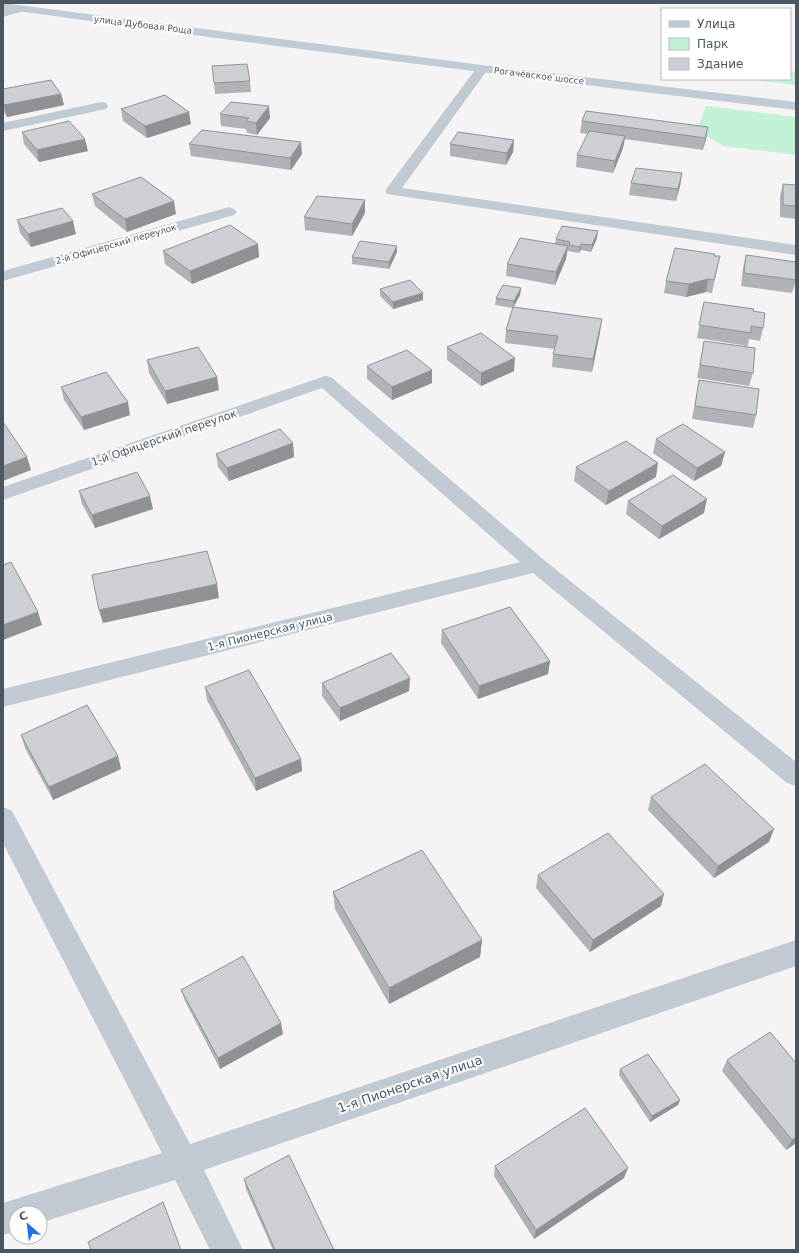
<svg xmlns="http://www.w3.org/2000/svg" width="799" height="1253" viewBox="0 0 799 1253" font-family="'DejaVu Sans',sans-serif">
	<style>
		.green { fill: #c3f1d5 }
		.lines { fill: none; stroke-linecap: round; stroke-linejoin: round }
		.street { fill: #c1cad2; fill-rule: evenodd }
		.secondary { fill: #c1cbd6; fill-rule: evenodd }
		.wall { fill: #b0b2b7 }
		.shaded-wall { fill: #909195 }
		.building { fill: #cdcfd5; stroke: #909195 }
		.labels { text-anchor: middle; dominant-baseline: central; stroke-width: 4; stroke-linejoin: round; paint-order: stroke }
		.far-street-label { font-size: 9px; fill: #4a5661; stroke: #fff }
		.street-label { font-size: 11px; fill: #4a5661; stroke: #fff }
		.near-street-label { font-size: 13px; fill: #4a5661; stroke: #fff }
	</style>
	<rect width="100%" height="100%" fill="#f5f3f3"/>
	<path class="green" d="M790 71 796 72V85L745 79H790Z
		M706 106 796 117V155L723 146 697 130Z"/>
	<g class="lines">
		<path class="street" d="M20 6 24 7 26 9 24 11 3 17V9Z
			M482 65 486 66 488 69 402 188 796 245V255L387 194 385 191 387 188 478 66Z
			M101 102 106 103 108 106 106 109 3 131V123Z
			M229 207 234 209 237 212 234 215 3 281V271Z
			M325 376 331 377 544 560 796 762V786L787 783 533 573 3 707V689L520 562 322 388 3 500V487Z
			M3 807 12 811 190 1144 796 940V966L204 1170 243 1250H210L175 1180 40 1223V1213H16V1231L3 1235V1203L162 1153 3 843Z"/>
		<path class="secondary" d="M3 3 482 65 796 102V110C531 79 267 46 3 9Z"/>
	</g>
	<path class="wall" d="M250 81 251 92 215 94 214 83Z
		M3 89 61 94 64 105 7 117 3 111Z
		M121 109 191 124 147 138 123 121Z
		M220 114 270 118 257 135 247 133 246 129 221 126Z
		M582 121 708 127 706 139 703 150 625 139 623 148 613 173 576 167 577 155 588 134 580 133Z
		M22 132 88 151 39 162 24 144Z
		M514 140 513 152 506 165 450 156V144Z
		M189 144 302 154 291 170 191 156Z
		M682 173 680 186 676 201 629 195 631 183Z
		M783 184 796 185V219L780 217V196Z
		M92 194 176 214 127 232 95 206Z
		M365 200V213L352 236 305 230 304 217Z
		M17 220 76 234 31 247 20 233Z
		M597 238 591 252 581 250 579 253 568 251V248L566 259 555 285 506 276 507 264 555 244 556 239Z
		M258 244 259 257 192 284 165 264 163 251Z
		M397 252 389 269 352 264V257Z
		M746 255 796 280 792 293 741 286 743 268Z
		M715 256H720L712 293 706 292 686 297 664 293 666 281Z
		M521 288 520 295 513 308 600 332 592 372 552 367 553 354 555 349 505 343 506 330 513 308 495 305 496 298Z
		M380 289 423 300 393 309 380 296Z
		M704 302 753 311 763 328 760 341 749 339 748 346 697 338Z
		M704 341 753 373 749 386 697 378Z
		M447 347 514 371 481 386 447 360Z
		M147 360 219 390 167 404 149 373Z
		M367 366 432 370V383L392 400 367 379Z
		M699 380 756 415 753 428 692 419Z
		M61 387 130 415 84 430 64 400Z
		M656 439 725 452 721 466 694 481 653 453Z
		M293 443 294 457 229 481 218 467 216 454Z
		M576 467 656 477 606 505 574 481Z
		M79 491 153 509 95 528 82 504Z
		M628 501 704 513 659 539 626 514Z
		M442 630 550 661 548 674 478 699 441 643Z
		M322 683 409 691 340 721 322 696Z
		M205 687 301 759 302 771 256 791 207 700Z
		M21 735 118 756 121 769 53 800 25 748Z
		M651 797 769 842 714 878 648 810Z
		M538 875 661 906 590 952 536 888Z
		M333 892 482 940 480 957 389 1004 335 909Z
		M181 990 283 1034 220 1069 185 1001Z
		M727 1060 796 1143 786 1150 722 1071Z
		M620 1069 678 1105 650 1122 619 1075Z
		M495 1166 624 1178 534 1239 494 1176Z
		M244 1179 334 1250H273L246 1189Z"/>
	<path class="shaded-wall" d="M61 94 64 105 7 117 4 105Z
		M269 106 270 118 257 135 256 123Z
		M189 112 191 124 147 138 145 126Z
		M708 127 706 139 703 150 705 138Z
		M625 136 623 148 613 173 615 161Z
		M85 139 88 151 39 162 37 150Z
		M514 140 513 152 506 165 507 153Z
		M301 142 302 154 291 170 290 158Z
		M682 173 680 186 676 201 678 189Z
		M365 200V213L352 236V224Z
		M174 201 176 214 127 232 125 219Z
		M73 221 76 234 31 247 28 234Z
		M598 231 597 238 591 252 592 245Z
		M258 244 259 257 192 284 190 271Z
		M581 244V250L579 253 580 247Z
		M397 246V252L389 269V262Z
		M568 246 566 259 555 285 556 272Z
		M708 279 706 292 686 297 689 284Z
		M521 288 520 295 513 308 514 301Z
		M423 293V300L393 309V302Z
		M602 319 600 332 592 372 593 359Z
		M515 358 514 371 481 386V373Z
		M432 370V383L392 400V387Z
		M217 377 219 390 167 404 165 391Z
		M128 402 130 415 84 430 81 417Z
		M293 443 294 457 229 481 227 468Z
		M725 452 721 466 694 481 697 468Z
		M27 457 31 470 3 481V466Z
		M658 463 656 477 606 505 609 491Z
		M150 496 153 509 95 528 92 515Z
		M707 499 704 513 659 539 662 526Z
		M217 584 219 598 103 623 99 610Z
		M38 612 42 625 3 640V625Z
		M550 661 548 674 478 699 479 686Z
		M410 678 409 691 340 721V708Z
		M118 756 121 769 53 800 49 787Z
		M301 759 302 771 256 791 255 778Z
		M774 829 769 842 714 878 718 866Z
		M664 894 661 906 590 952 593 940Z
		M482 940 480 957 389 1004V988Z
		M281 1023 283 1034 220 1069 218 1058Z
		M680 1100 678 1105 650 1122 652 1116Z
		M796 1137V1143L786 1150 792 1140Z
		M628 1168 624 1178 534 1239 536 1230Z"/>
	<path class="building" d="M247 64 250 81 214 83 212 66Z
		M51 80 61 94 4 105 3 103V89Z
		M165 95 189 112 145 126 121 109Z
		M231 102 269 106 256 123 246 121 249 118 220 114Z
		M586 111 708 127 705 138 582 121Z
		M69 121 85 139 37 150 22 132Z
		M202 130 301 142 290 158 189 144Z
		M589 131 625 136 615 161 577 155Z
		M458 132 514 140 507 153 450 144Z
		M636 168 682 173 678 189 631 183Z
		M141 177 174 201 125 219 92 194Z
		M783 184 796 185V206L783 205Z
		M317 196 365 200 352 224 304 217Z
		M62 208 73 221 28 234 17 220Z
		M230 225 258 244 190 271 163 251Z
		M562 226 598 231 592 245 581 244 580 247 569 245 570 242 556 239Z
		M520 238 568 246 556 272 507 264Z
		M360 241 397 246 389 262 352 257Z
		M675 248 715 254 714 256H720L714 280 708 279 689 284 666 281Z
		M746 255 796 262V280L744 273Z
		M410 280 423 293 393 302 380 289Z
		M503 285 521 288 514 301 496 298Z
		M704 302 754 309 753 311 765 313 763 328 751 326V333L699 325Z
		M513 307 602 319 593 359 553 354 558 336 506 330Z
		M481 333 515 358 481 373 447 347Z
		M704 341 755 348 753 373 700 365Z
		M198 347 217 377 165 391 147 360Z
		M407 350 432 370 392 387 367 366Z
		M106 372 128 402 81 417 61 387Z
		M699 380 759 389 756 415 695 406Z
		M3 422 27 457 3 466Z
		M683 424 725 452 697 468 656 439Z
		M280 429 293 443 227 468 216 454Z
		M626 441 658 463 609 491 576 467Z
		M137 472 150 496 92 515 79 491Z
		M673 475 707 499 662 526 628 501Z
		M207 551 217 584 99 610 92 575Z
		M11 562 38 612 3 625V565Z
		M510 607 550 661 479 686 442 630Z
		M391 653 410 678 340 708 322 683Z
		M249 670 301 759 255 778 205 687Z
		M87 705 118 756 49 787 21 735Z
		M705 764 774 829 718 866 651 797Z
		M608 833 664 894 593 940 538 875Z
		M422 850 482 940 389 988 333 892Z
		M243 956 281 1023 218 1058 181 990Z
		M770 1032 796 1063V1137L792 1140 727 1060Z
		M648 1054 680 1100 652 1116 620 1069Z
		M585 1108 628 1168 536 1230 495 1166Z
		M289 1155 334 1250H275L244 1179Z
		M163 1202 181 1250H91L88 1242Z"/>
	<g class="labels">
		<g class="far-street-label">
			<text transform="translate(143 25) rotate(7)">улица Дубовая Роща</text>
			<text transform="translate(539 76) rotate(7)">Рогачёвское шоссе</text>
			<text transform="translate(116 244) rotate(-16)">2-й Офицерский переулок</text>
		</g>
		<g class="street-label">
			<text transform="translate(164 438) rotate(-19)">1-й Офицерский переулок</text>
			<text transform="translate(270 632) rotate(-14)">1-я Пионерская улица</text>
		</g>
		<g class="near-street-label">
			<text transform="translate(410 1084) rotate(-19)">1-я Пионерская улица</text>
		</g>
	</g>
	<rect width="799" height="1253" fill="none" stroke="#4a5661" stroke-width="8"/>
	<rect x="661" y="8" width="130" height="72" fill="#ffffff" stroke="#b7bbc0"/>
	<rect x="669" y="21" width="20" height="6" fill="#c1cbd6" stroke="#b7bbc0"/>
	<text x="697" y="28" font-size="12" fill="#4a5661">Улица</text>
	<rect x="669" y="38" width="20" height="12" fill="#c3f1d5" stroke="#b7bbc0"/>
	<text x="697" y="48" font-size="12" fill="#4a5661">Парк</text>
	<rect x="669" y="58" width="20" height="12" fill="#cdcfd5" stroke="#b7bbc0"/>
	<text x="697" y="68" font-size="12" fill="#4a5661">Здание</text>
	<g transform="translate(28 1225) rotate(332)"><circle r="19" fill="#ffffff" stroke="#b7bbc0"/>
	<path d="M0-3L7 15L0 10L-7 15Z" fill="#1a73e8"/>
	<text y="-6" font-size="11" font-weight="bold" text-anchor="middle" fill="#4a5661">С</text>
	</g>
</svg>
